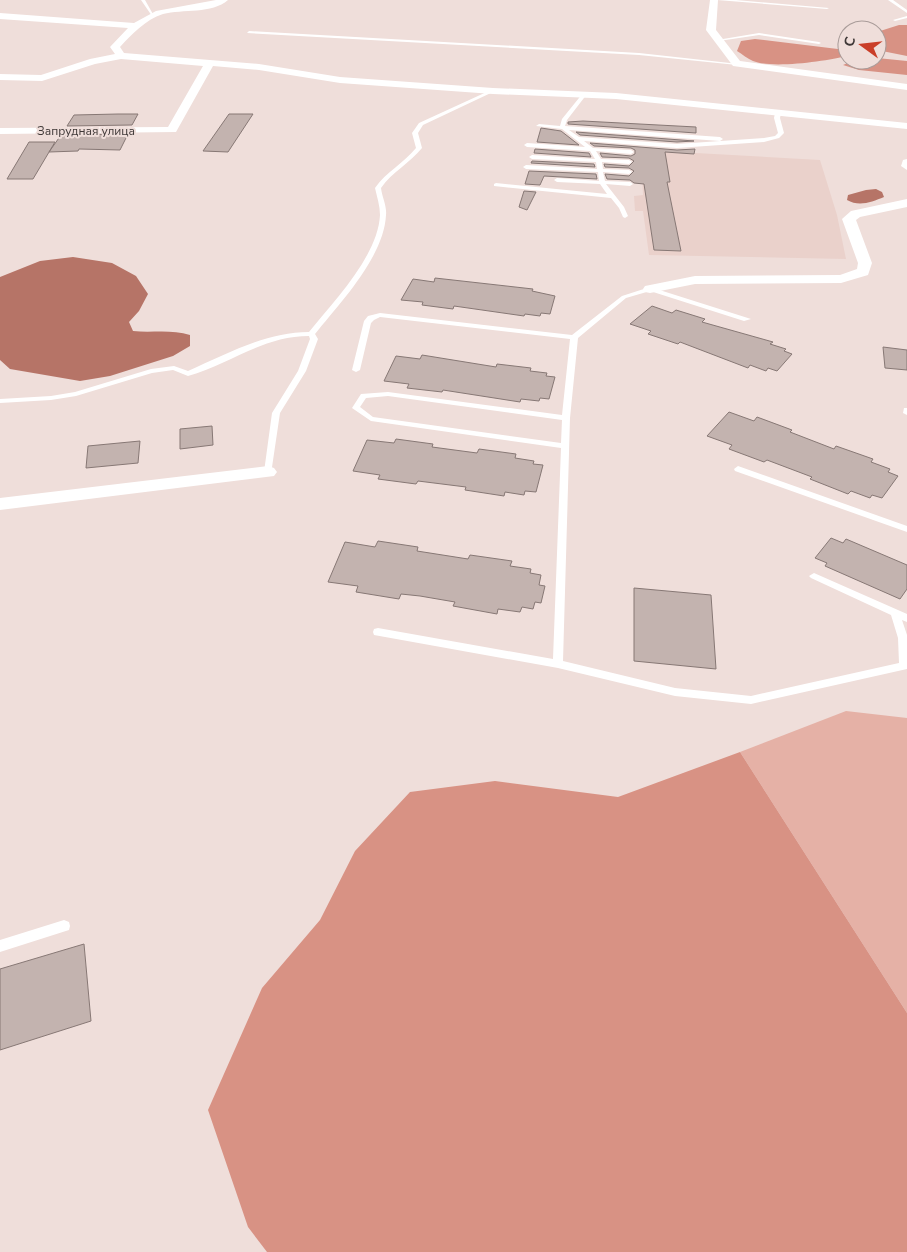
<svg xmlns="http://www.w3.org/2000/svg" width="907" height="1252" viewBox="0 0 907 1252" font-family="'Nunito Sans',sans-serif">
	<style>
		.built { fill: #ead1cb }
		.green { fill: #e5b1a6 }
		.forest { fill: #d89284 }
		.water { fill: #b67467 }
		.building { fill: #c3b3af; stroke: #877875 }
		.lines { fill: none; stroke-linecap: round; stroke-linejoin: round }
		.service { fill: #fff; fill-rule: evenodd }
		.minor { fill: #fff; fill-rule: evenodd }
		.labels { text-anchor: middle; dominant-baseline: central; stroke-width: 4; stroke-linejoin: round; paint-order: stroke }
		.far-street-label { font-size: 12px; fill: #3f3837; stroke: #efdeda }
	</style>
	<rect width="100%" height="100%" fill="#efdeda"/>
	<path class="built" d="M641 150 820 160 837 215 846 259 649 255 643 211H635L634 196 643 195Z"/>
	<path class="green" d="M846 711 907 718V1013L740 752Z"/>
	<path class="forest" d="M899 25H907V56L877 50V32Z
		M755 39 846 50 847 56C827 61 772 69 753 61 748 59 742 54 737 51L741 41Z
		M877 58 907 61V75L859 70 843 65 850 62 877 60Z
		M740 752 907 1013V1252H267L248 1227 208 1110 262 988 320 920 355 851 410 792 495 781 618 797Z"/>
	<path class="water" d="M876 189 882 192 884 197C872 202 859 207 847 200L848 195 866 190Z
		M73 257 112 263 136 276 148 294 139 311 129 322 133 331C152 333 172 329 190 335V346L173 356 110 376 80 381 10 369 0 360V277L40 261Z"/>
	<path class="building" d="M118 114H138L132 125 67 126 74 115Z
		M229 114H253L228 152 203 151Z
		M583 121 696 127V133L568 124V122Z
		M541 128 561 131 579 145 537 142Z
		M576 132 694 141 677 142 580 135Z
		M128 134 120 150 79 149 78 151 49 152 61 135Z
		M29 142H55L33 179H7Z
		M590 143 677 150 695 149 694 154 665 152 670 182H667L681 251 654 250 644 184 634 183 630 180 607 179 605 174 629 176 634 171 629 168 605 167 604 164 629 166 634 161 629 158 602 157 600 153 631 156 635 154V150L631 148 594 146Z
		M535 149 589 153 591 157 534 153Z
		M532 161 594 164 595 167 531 163Z
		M529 171 596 174 597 179 544 176 540 185 525 184Z
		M524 191 536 192 527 210 519 207Z
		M435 278 533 289 532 291 555 296 550 314 541 313 540 316 525 314 524 316 454 306 453 309 422 305 423 302 401 300 413 279 434 282Z
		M652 306 672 313 676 310 705 319 702 322 773 342 770 344 786 349 784 351 792 354 777 371 768 368 766 371 750 365 748 368 680 342 678 344 648 334 651 331 630 324Z
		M883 347 907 350V370L885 368Z
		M422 355 496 367 497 364 531 368 530 371 547 373 546 376 555 377 549 399 540 398 539 401 521 399 520 402 443 390 442 392 407 388 409 384 384 381 396 356 420 359Z
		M729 412 754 421 757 417 792 430 790 432 834 449 836 446 873 459 871 462 890 469 888 472 898 476 882 498 872 495 870 498 851 491 848 494 810 479 812 477 767 460 764 462 729 449 732 445 707 436Z
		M212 426 213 445 180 449V429Z
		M396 439 433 444 432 447 477 453 479 449 516 454 515 458 534 461 533 464 543 465 536 492 525 491 524 495 505 492 504 496 465 490 466 487 418 481 416 484 378 479 380 475 353 471 367 440 394 443Z
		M140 441 138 463 86 468 88 446Z
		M831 538 843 543 846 539 907 565V589L900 599 825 566 827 563 815 558Z
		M378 541 418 547 417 551 468 559 470 555 512 561 510 566 531 569 530 573 541 575 539 585 545 586 541 603 535 602 533 609 522 607 520 612 498 609 497 614 453 606 455 602 420 596 401 594 399 599 356 592 358 586 328 582 345 542 375 547Z
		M634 588 711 595 716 669 634 661Z
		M84 944 91 1021 0 1050V969Z"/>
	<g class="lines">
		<path class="service" d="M141 0H145L154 16H152Z
			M717 0H736L829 8 827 9Z
			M888 0H893L907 10V13Z
			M907 16V18L895 21 893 20Z
			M249 31 639 53 739 64 737 65 639 55 247 33Z
			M759 33 819 42 821 43 819 44 759 35 719 41 717 40Z
			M491 90 495 91 423 125 418 133 422 148C410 163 392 172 381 188 382 197 387 206 386 215 384 257 340 303 315 334L318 339 306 371 280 413 271 474H265L264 472 272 413 298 371 310 339 309 336C263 336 230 364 188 376L173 370 152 373 76 396 51 400 0 403V399L51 396 75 392 151 369 174 366 188 371C227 354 266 332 309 332 334 301 378 256 380 215 380 206 377 197 375 188 386 172 404 163 416 148L412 133 419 123Z
			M583 93 587 94 567 120 565 126 720 137 723 139 720 141 569 130 579 137 677 144 764 138 775 136 778 133 774 118 775 113 778 111 781 113 780 118 784 133 779 138 764 142 677 148 584 141 593 148 631 150 634 152 631 154 596 151 601 159 629 160 632 162 629 164 602 162 603 169 629 170 632 172 629 174 603 172 605 181 630 182 633 184 630 186 606 184 624 207 628 216 625 218 623 217 619 208 611 198 494 186V184L496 183 607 194 600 184 557 182 554 180 557 178 599 181 598 172 526 169 523 167 526 165 597 169 596 162 532 159 529 157 532 155 595 159 590 151 527 147 524 145 527 143 585 147 562 129 536 126 539 124 560 126 562 119Z
			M650 287 751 319 744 321 650 291 626 298 578 338 570 418 563 661 675 688 751 696 899 663 898 638 891 615 811 578 809 576 814 573 907 614V622L902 620 907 635V669L751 704 675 696 558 668 374 635 373 632 374 629 378 628 553 659 561 448 371 421 352 408 361 394 388 392 562 415 570 339 380 317 374 320 371 323 360 370 356 372 352 370 364 321 368 316 380 313 572 335 622 296ZM388 396 562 420 561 443 373 417 360 407 366 398Z
			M904 408H907V415L903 413Z
			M738 466 907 526V532L735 471 734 469Z
			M64 920 69 922 70 926 69 930 0 952V940Z"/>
		<path class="minor" d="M216 0H228C212 14 183 9 163 14 145 20 132 34 120 47L124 53 259 64 340 77 493 88 616 93 907 123V129L616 99 493 94 340 83 259 70 213 66 176 132 0 134V128L168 127 203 66 121 59 95 64 42 81 0 80V74L41 75 90 59 115 54 110 47 128 28 0 19V13L134 23 156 11Z
			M710 0H718L716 30 740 61 907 84V90L733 66 706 30Z
			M907 159V170L901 166 903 160Z
			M907 199V207L860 217 856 220 872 263 868 275 841 283 695 284 650 293 645 292 643 289 645 286 695 276 840 275 857 269 858 263 842 219 851 211Z
			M268 466 274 468 277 472 274 476 0 510V498Z"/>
	</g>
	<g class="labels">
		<g class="far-street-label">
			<text x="86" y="131">Запрудная улица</text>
		</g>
	</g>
	<g transform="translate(862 45) rotate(285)"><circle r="24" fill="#efdeda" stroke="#a99c99"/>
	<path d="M0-4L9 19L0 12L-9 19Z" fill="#ca3e28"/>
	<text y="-8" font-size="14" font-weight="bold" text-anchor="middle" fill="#3f3837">С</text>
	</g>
</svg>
